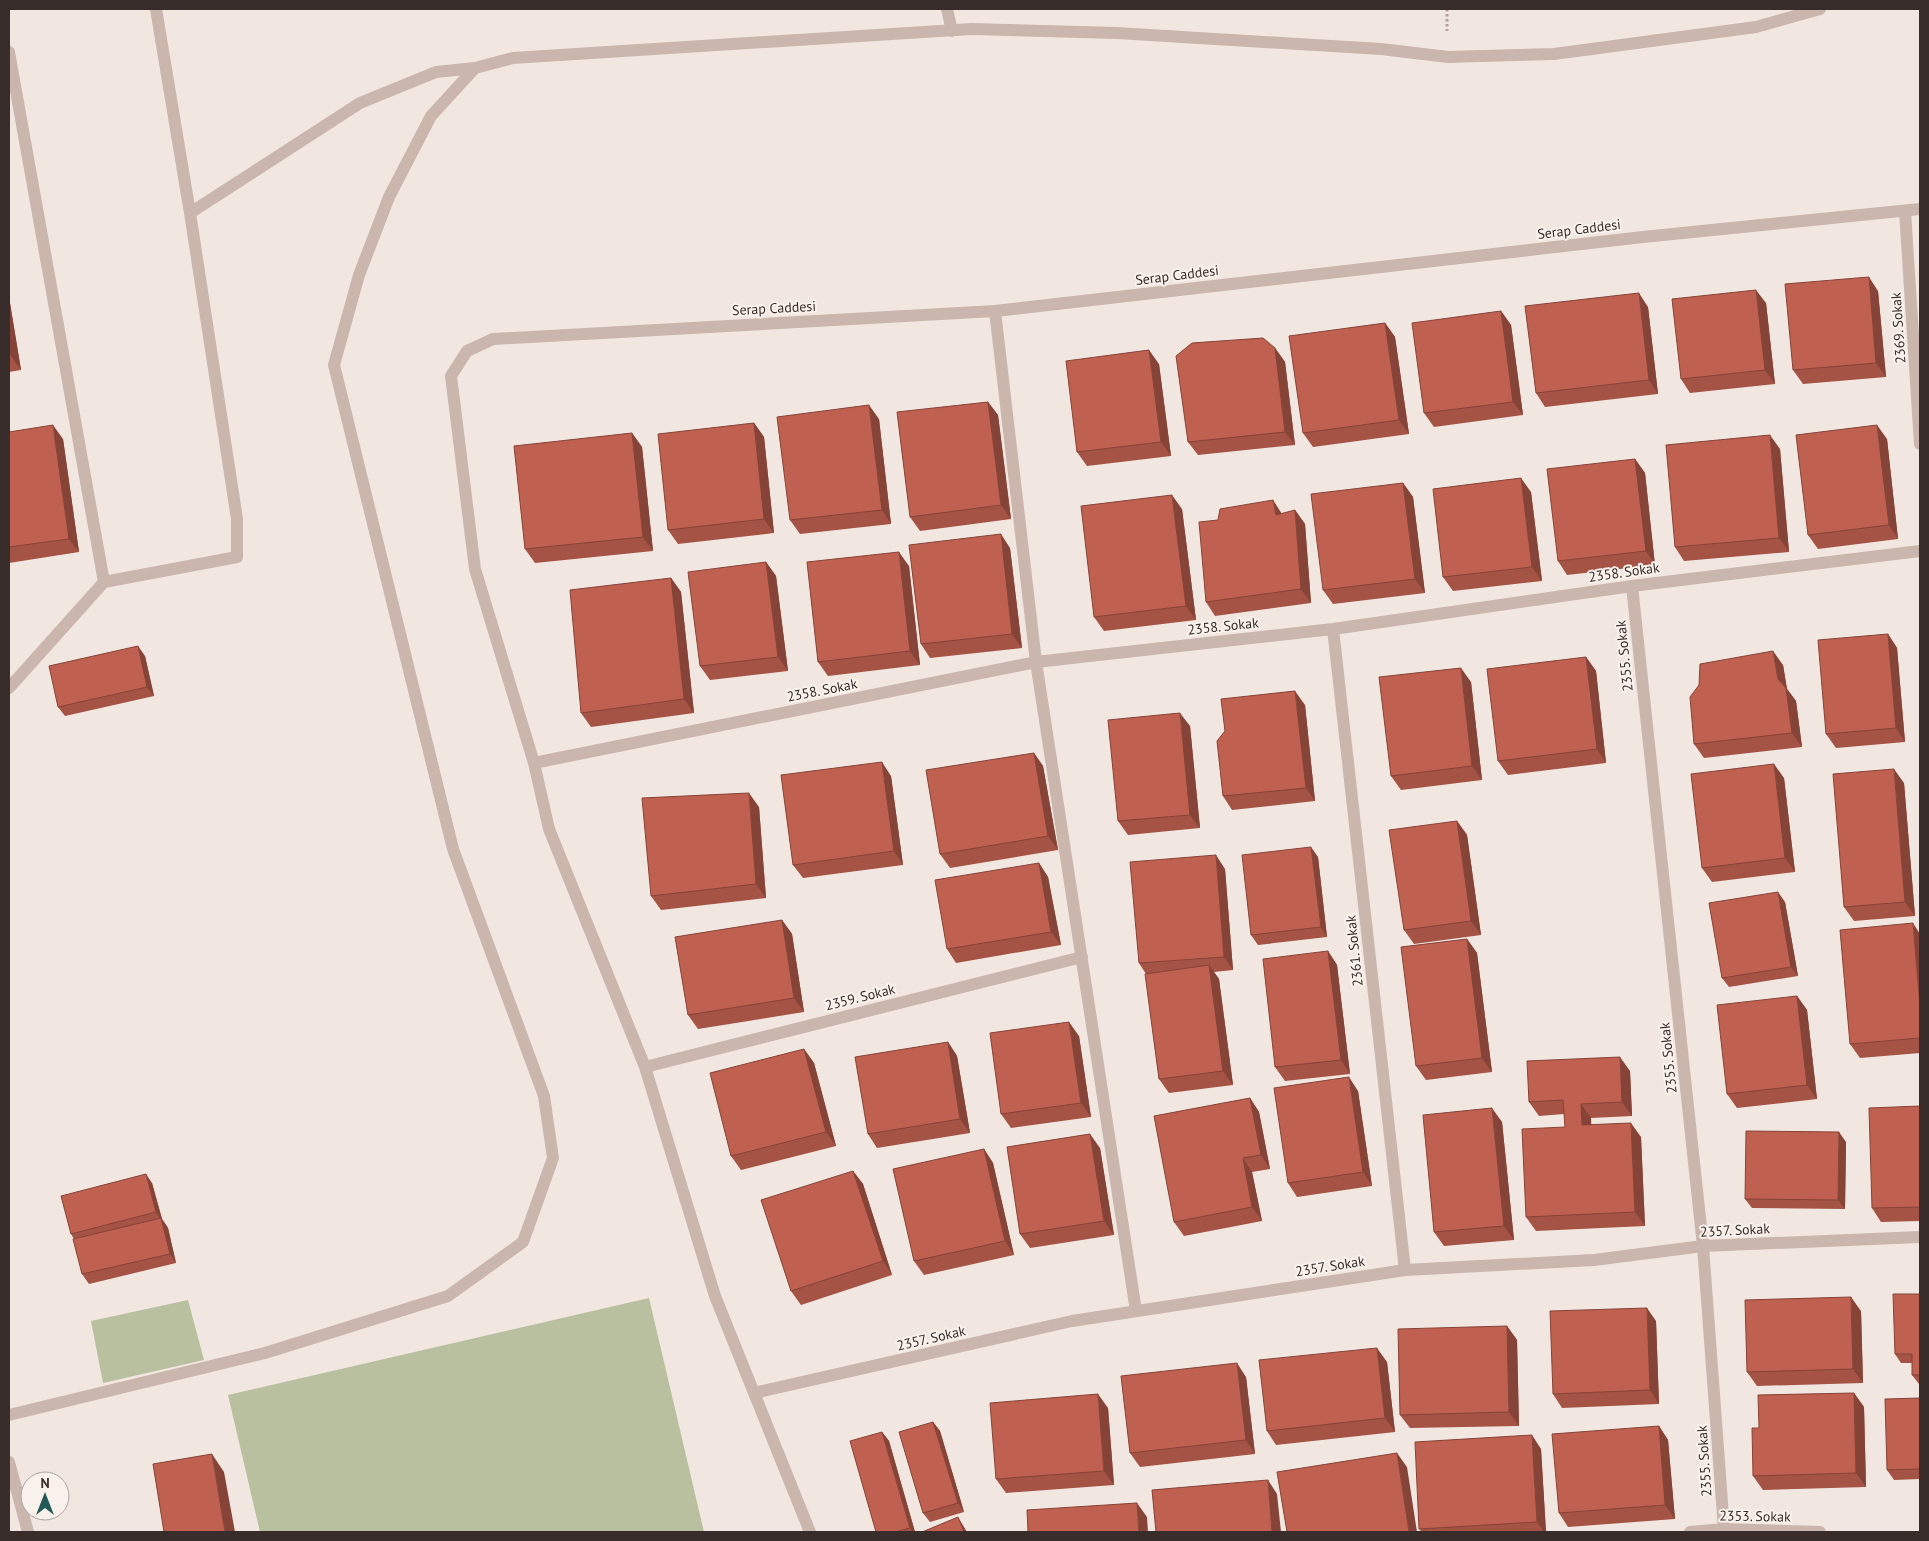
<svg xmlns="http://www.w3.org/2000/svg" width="1929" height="1541" viewBox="0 0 1929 1541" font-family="'PT Sans',sans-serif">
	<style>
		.green { fill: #b9c0a0 }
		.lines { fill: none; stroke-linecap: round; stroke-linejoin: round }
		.path { stroke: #b5a096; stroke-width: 3; stroke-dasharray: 2.5 2.5; stroke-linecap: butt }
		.minor { stroke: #cab6ac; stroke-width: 12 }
		.wall { fill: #a45345 }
		.shaded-wall { fill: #864338 }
		.building { fill: #bf6050; stroke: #864338 }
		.labels { text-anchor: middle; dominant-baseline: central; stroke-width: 4; stroke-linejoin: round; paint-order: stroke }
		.street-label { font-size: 14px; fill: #382d2a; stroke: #f9f2ec }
	</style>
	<rect width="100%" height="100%" fill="#f2e7e0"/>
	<path class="green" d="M649 1298 704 1532H260L228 1395Z
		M188 1300 204 1360 103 1383 91 1321Z"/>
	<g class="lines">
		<path class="path" d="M1447 9V31"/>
		<path class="minor" d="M947 9 952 31
			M9 52 104 582 9 688
			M1905 211 1920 444
			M190 213 360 103 436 72 475 68
			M995 311 1036 662 1136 1311
			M104 582 237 557V519L190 213 156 9
			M1632 586 1703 1246 1724 1529
			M1333 629 1405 1270
			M534 763 1036 662 1333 629 1632 586 1920 551
			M645 1067 1082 957
			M754 1393 1072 1321 1405 1270 1594 1260 1703 1246 1920 1237
			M9 1415 265 1353 448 1296 523 1242 553 1158 544 1096 453 849 334 365 359 275 389 197 431 116 475 68 513 58 971 29 1117 33 1381 49 1448 57 1554 54 1756 27 1820 9
			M9 1462 28 1532
			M810 1532 715 1296 645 1067 549 829 534 763 475 569 451 376 467 351 493 339 995 311 1643 237 1920 209
			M1690 1532 1724 1529 1820 1532"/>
	</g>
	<path class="wall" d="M1878 291 1886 377 1803 384 1793 370Z
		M9 297 21 370 9 372Z
		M1766 303 1775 384 1690 393 1681 379Z
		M1648 307 1658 394 1545 407 1536 393Z
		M1501 311 1511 325 1523 415 1434 427 1424 413Z
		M1385 323 1395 337 1409 434 1313 447 1303 433Z
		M1275 348 1285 362 1295 445 1198 455 1188 442Z
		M1159 364 1171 456 1087 466 1077 452Z
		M988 402 998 415 1011 519 920 531 910 517Z
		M879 419 891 524 800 534 790 520Z
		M754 423 764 437 774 533 678 544 668 530Z
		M9 432 63 439 79 552 9 563Z
		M632 433 642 447 653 551 535 563 525 549Z
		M1887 439 1898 539 1818 549 1808 535Z
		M1780 449 1789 552 1684 561 1675 547Z
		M1635 459 1645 473 1655 565 1567 575 1558 561Z
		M1403 483 1413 497 1425 593 1333 604 1323 590Z
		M1531 492 1542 581 1453 591 1443 577Z
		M1182 509 1196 620 1104 631 1094 617Z
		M1295 510 1305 524 1311 603 1215 616 1206 602 1218 520 1282 514Z
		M1010 548 1022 648 930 658 921 644Z
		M766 562 776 576 788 671 710 680 700 666Z
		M909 566 920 665 828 676 818 662Z
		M671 578 681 592 694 713 591 727 581 713Z
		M1888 634 1897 648 1905 742 1836 748 1826 734Z
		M145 656 154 696 65 716 58 707Z
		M1586 657 1596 671 1606 763 1508 775 1498 761Z
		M1783 665 1787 689 1796 701 1802 747 1704 758 1694 744Z
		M1471 682 1482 780 1401 790 1391 776Z
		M1305 705 1315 801 1232 810 1223 796 1225 731Z
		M1190 726 1200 828 1128 835 1118 821Z
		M1034 753 1043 766 1058 850 950 868 940 854Z
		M891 776 903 865 803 878 793 865Z
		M1784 778 1795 872 1712 882 1702 868Z
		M1904 783 1915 916 1854 921 1844 907Z
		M759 807 766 898 661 910 651 896Z
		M1457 821 1467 835 1481 935 1414 944 1404 930Z
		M1318 857 1327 937 1258 945 1251 935Z
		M1039 863 1048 877 1061 945 956 963 947 949Z
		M1225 869 1233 970 1214 972 1219 979 1233 1085 1169 1093 1159 1079 1146 974 1139 963Z
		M1785 902 1798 976 1729 987 1722 978Z
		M782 920 792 934 804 1012 698 1029 688 1015Z
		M1920 934V1053L1860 1058 1850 1044Z
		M1467 939 1477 953 1492 1072 1426 1080 1416 1066Z
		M1328 951 1337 965 1350 1074 1285 1081 1275 1067Z
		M1797 996 1807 1010 1817 1099 1737 1108 1727 1094Z
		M1079 1036 1091 1117 1011 1128 1001 1114Z
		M948 1042 957 1056 970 1133 877 1148 868 1134Z
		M804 1049 814 1063 836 1146 741 1170 731 1156Z
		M1630 1071 1632 1116 1591 1118V1125L1641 1137 1645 1226 1536 1231 1526 1217 1565 1127 1564 1114 1539 1116 1529 1102Z
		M1358 1091 1372 1186 1297 1197 1288 1183Z
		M1250 1098 1259 1112 1270 1169 1252 1172 1262 1221 1184 1236 1174 1222Z
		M1920 1106V1221L1881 1222 1872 1208Z
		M1502 1122 1514 1240 1444 1246 1434 1232Z
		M1846 1142 1845 1209 1752 1208 1745 1199Z
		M1100 1148 1114 1235 1030 1248 1020 1234Z
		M984 1149 993 1163 1014 1255 924 1275 914 1261Z
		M853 1171 863 1184 892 1275 801 1305 791 1291Z
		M152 1183 162 1219 168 1228 176 1263 89 1284 82 1274 74 1239 71 1234Z
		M1920 1294V1384H1919L1912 1375V1363H1901L1895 1354Z
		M1861 1311 1863 1383 1757 1386 1747 1372Z
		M1656 1321 1659 1404 1562 1408 1553 1394Z
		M1507 1326 1517 1340 1519 1426 1410 1428 1400 1415Z
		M1387 1362 1395 1432 1276 1445 1267 1431Z
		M1246 1377 1255 1454 1140 1467 1130 1453Z
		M1854 1393 1864 1407 1866 1487 1763 1490 1753 1476 1759 1428Z
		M1920 1398V1479L1894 1480 1887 1470Z
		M1108 1408 1114 1485 1006 1493 996 1479Z
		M933 1422 940 1431 964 1512 930 1522 923 1513Z
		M1659 1426 1668 1440 1675 1519 1568 1527 1559 1513Z
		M882 1432 889 1441 915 1532H876Z
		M1541 1449 1546 1532H1422L1419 1529Z"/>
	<path class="shaded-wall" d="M1869 277 1878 291 1886 377 1876 363Z
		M1756 290 1766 303 1775 384 1765 370Z
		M1639 293 1648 307 1658 394 1649 380Z
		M9 297 21 370 9 353Z
		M1501 311 1511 325 1523 415 1513 402Z
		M1385 323 1395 337 1409 434 1399 420Z
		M1275 348 1285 362 1295 445 1285 432Z
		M1149 350 1159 364 1171 456 1161 442Z
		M988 402 998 415 1011 519 1001 505Z
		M869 405 879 419 891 524 882 510Z
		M754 423 764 437 774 533 764 519Z
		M53 425 63 439 79 552 69 539Z
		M1877 425 1887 439 1898 539 1889 525Z
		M632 433 642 447 653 551 643 537Z
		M1770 435 1780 449 1789 552 1779 538Z
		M1635 459 1645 473 1655 565 1646 551Z
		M1521 478 1531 492 1542 581 1532 567Z
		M1403 483 1413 497 1425 593 1415 579Z
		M1172 495 1182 509 1196 620 1186 606Z
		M1273 500 1282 514 1276 515Z
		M1295 510 1305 524 1311 603 1301 589Z
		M1001 534 1010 548 1022 648 1012 634Z
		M899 552 909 566 920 665 910 651Z
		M766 562 776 576 788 671 778 657Z
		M671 578 681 592 694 713 684 699Z
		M1888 634 1897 648 1905 742 1896 728Z
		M138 646 145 656 154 696 147 687Z
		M1773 651 1783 665 1787 689 1796 701 1802 747 1792 733 1778 679Z
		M1586 657 1596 671 1606 763 1597 749Z
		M1461 668 1471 682 1482 780 1472 766Z
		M1295 691 1305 705 1315 801 1306 788Z
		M1180 713 1190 726 1200 828 1190 815Z
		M1034 753 1043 766 1058 850 1048 836Z
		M882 762 891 776 903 865 894 851Z
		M1774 764 1784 778 1795 872 1785 858Z
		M1894 769 1904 783 1915 916 1905 902Z
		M749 793 759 807 766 898 756 884Z
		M1457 821 1467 835 1481 935 1471 921Z
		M1311 847 1318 857 1327 937 1321 927Z
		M1216 855 1225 869 1233 970 1224 957Z
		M1039 863 1048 877 1061 945 1051 932Z
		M1778 892 1785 902 1798 976 1791 967Z
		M782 920 792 934 804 1012 794 998Z
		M1913 923 1920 934V1005Z
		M1467 939 1477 953 1492 1072 1482 1058Z
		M1328 951 1337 965 1350 1074 1341 1060Z
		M1209 965 1219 979 1233 1085 1223 1071Z
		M1797 996 1807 1010 1817 1099 1807 1085Z
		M1069 1022 1079 1036 1091 1117 1081 1103Z
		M948 1042 957 1056 970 1133 960 1119Z
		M804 1049 814 1063 836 1146 826 1132Z
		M1620 1057 1630 1071 1632 1116 1622 1102Z
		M1349 1077 1358 1091 1372 1186 1363 1172Z
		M1250 1098 1259 1112 1270 1169 1261 1155Z
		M1581 1104 1591 1118 1592 1139 1582 1125Z
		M1492 1108 1502 1122 1514 1240 1504 1226Z
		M1631 1123 1641 1137 1645 1226 1635 1212Z
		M1839 1132 1846 1142 1845 1209 1838 1200Z
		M1090 1134 1100 1148 1114 1235 1104 1221Z
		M984 1149 993 1163 1014 1255 1005 1241Z
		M1243 1158 1252 1172 1262 1221 1252 1207Z
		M853 1171 863 1184 892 1275 883 1261Z
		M146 1174 152 1183 162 1219 168 1228 176 1263 170 1254 162 1221 156 1212Z
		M1851 1297 1861 1311 1863 1383 1853 1369Z
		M1647 1308 1656 1321 1659 1404 1650 1390Z
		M1507 1326 1517 1340 1519 1426 1509 1412Z
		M1377 1348 1387 1362 1395 1432 1385 1418Z
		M1237 1363 1246 1377 1255 1454 1246 1440Z
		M1854 1393 1864 1407 1866 1487 1856 1473Z
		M1098 1394 1108 1408 1114 1485 1104 1471Z
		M933 1422 940 1431 964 1512 958 1503Z
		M1659 1426 1668 1440 1675 1519 1665 1505Z
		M882 1432 889 1441 915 1532H913L910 1528Z
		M1532 1435 1541 1449 1546 1532H1544L1537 1522Z
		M1397 1453 1407 1467 1417 1532H1409Z
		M212 1454 224 1472 235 1532H225Z
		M1268 1480 1277 1494 1281 1532H1272Z
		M1137 1503 1147 1517 1148 1532H1139Z
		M958 1517 967 1532H964Z"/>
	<path class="building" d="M1869 277 1876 363 1793 370 1785 284Z
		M1756 290 1765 370 1681 379 1672 299Z
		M1639 293 1649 380 1536 393 1525 306Z
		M1501 311 1513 402 1424 413 1412 323Z
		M1385 323 1399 420 1303 433 1289 336Z
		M1263 338 1275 348 1285 432 1188 442 1176 356 1192 343Z
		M1149 350 1161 442 1077 452 1066 361Z
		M988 402 1001 505 910 517 897 412Z
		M869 405 882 510 790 520 777 417Z
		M754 423 764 519 668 530 658 434Z
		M53 425 69 539 9 547V432Z
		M1877 425 1889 525 1808 535 1796 435Z
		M632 433 643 537 525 549 514 446Z
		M1770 435 1779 538 1675 547 1666 445Z
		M1635 459 1646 551 1558 561 1547 469Z
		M1521 478 1532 567 1443 577 1433 489Z
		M1403 483 1415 579 1323 590 1311 494Z
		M1172 495 1186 606 1094 617 1081 506Z
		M1273 500 1276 515 1295 510 1301 589 1206 602 1199 522 1218 520 1220 509Z
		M1001 534 1012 634 921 644 909 545Z
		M899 552 910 651 818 662 807 562Z
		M766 562 778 657 700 666 688 572Z
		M671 578 684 699 581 713 570 590Z
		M1888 634 1896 728 1826 734 1818 640Z
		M138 646 147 687 58 707 49 666Z
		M1773 651 1778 679 1786 688 1792 733 1694 744 1690 697 1699 685 1700 664Z
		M1586 657 1597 749 1498 761 1487 669Z
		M1461 668 1472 766 1391 776 1379 677Z
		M1295 691 1306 788 1223 796 1217 741 1225 731 1221 699Z
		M1180 713 1190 815 1118 821 1108 720Z
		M1034 753 1048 836 940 854 926 770Z
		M882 762 894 851 793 865 781 775Z
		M1774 764 1785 858 1702 868 1691 774Z
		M1894 769 1905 902 1844 907 1833 774Z
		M749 793 756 884 651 896 642 798Z
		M1457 821 1471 921 1404 930 1389 830Z
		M1311 847 1321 927 1251 935 1242 855Z
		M1216 855 1224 957 1139 963 1130 862Z
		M1039 863 1051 932 947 949 935 880Z
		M1778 892 1791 967 1722 978 1709 903Z
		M782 920 794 998 688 1015 675 937Z
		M1913 923 1920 1005V1038L1850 1044 1840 930Z
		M1467 939 1482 1058 1416 1066 1401 947Z
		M1328 951 1341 1060 1275 1067 1263 959Z
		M1209 965 1223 1071 1159 1079 1145 974Z
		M1797 996 1807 1085 1727 1094 1717 1005Z
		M1069 1022 1081 1103 1001 1114 990 1033Z
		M948 1042 960 1119 868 1134 855 1057Z
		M804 1049 826 1132 731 1156 710 1073Z
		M1620 1057 1622 1102 1581 1104 1582 1125 1631 1123 1635 1212 1526 1217 1522 1129 1565 1127 1563 1100 1529 1102 1527 1061Z
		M1349 1077 1363 1172 1288 1183 1274 1088Z
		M1250 1098 1261 1155 1243 1158 1252 1207 1174 1222 1154 1116Z
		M1920 1106V1207L1872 1208 1869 1108Z
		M1492 1108 1504 1226 1434 1232 1423 1115Z
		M1746 1131 1839 1132 1838 1200 1745 1199Z
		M1090 1134 1104 1221 1020 1234 1007 1147Z
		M984 1149 1005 1241 914 1261 893 1169Z
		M853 1171 883 1261 791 1291 761 1200Z
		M146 1174 156 1212 71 1234 61 1196Z
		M161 1218 170 1254 82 1274 73 1239Z
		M1893 1294H1920V1375H1912V1354H1895Z
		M1851 1297 1853 1369 1747 1372 1745 1300Z
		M1647 1308 1650 1390 1553 1394 1550 1311Z
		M1507 1326 1509 1412 1400 1415 1398 1329Z
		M1377 1348 1385 1418 1267 1431 1259 1360Z
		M1237 1363 1246 1440 1130 1453 1121 1376Z
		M1854 1393 1856 1473 1753 1476 1752 1428H1759L1758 1395Z
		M1098 1394 1104 1471 996 1479 990 1403Z
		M1920 1398V1469L1887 1470 1885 1399Z
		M933 1422 958 1503 923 1513 899 1432Z
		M1659 1426 1665 1505 1559 1513 1552 1434Z
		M882 1432 910 1528 895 1532H876L850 1441Z
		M1532 1435 1537 1522 1419 1529 1415 1442Z
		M1397 1453 1409 1532H1287L1277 1472Z
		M212 1454 225 1532H164L153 1464Z
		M1268 1480 1272 1532H1156L1152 1490Z
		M1137 1503 1139 1532H1028L1027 1510Z
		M958 1517 964 1532H922Z"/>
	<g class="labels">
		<g class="street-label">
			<text transform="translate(1579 229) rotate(-7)">Serap Caddesi</text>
			<text transform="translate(1177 275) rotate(-7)">Serap Caddesi</text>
			<text transform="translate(774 308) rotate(-3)">Serap Caddesi</text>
			<text transform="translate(1898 328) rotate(-94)">2369. Sokak</text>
			<text transform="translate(1624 572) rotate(-8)">2358. Sokak</text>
			<text transform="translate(1223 626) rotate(-6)">2358. Sokak</text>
			<text transform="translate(1624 656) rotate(-96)">2355. Sokak</text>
			<text transform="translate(822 690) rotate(-11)">2358. Sokak</text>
			<text transform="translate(1354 951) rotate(-96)">2361. Sokak</text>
			<text transform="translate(860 997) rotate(-14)">2359. Sokak</text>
			<text transform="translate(1668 1058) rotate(-96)">2355. Sokak</text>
			<text transform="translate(1735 1230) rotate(-3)">2357. Sokak</text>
			<text transform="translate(1330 1266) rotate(-9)">2357. Sokak</text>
			<text transform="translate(931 1338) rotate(-13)">2357. Sokak</text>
			<text transform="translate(1704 1461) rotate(-94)">2355. Sokak</text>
			<text transform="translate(1755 1516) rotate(1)">2353. Sokak</text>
		</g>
	</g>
	<rect width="1929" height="1541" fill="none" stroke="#382d2a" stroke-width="20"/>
	<g transform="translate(45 1496)"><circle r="24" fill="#f9f2ec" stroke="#aca39e"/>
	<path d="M0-4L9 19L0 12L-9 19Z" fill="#225856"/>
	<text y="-8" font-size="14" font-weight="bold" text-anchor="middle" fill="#382d2a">N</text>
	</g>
</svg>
